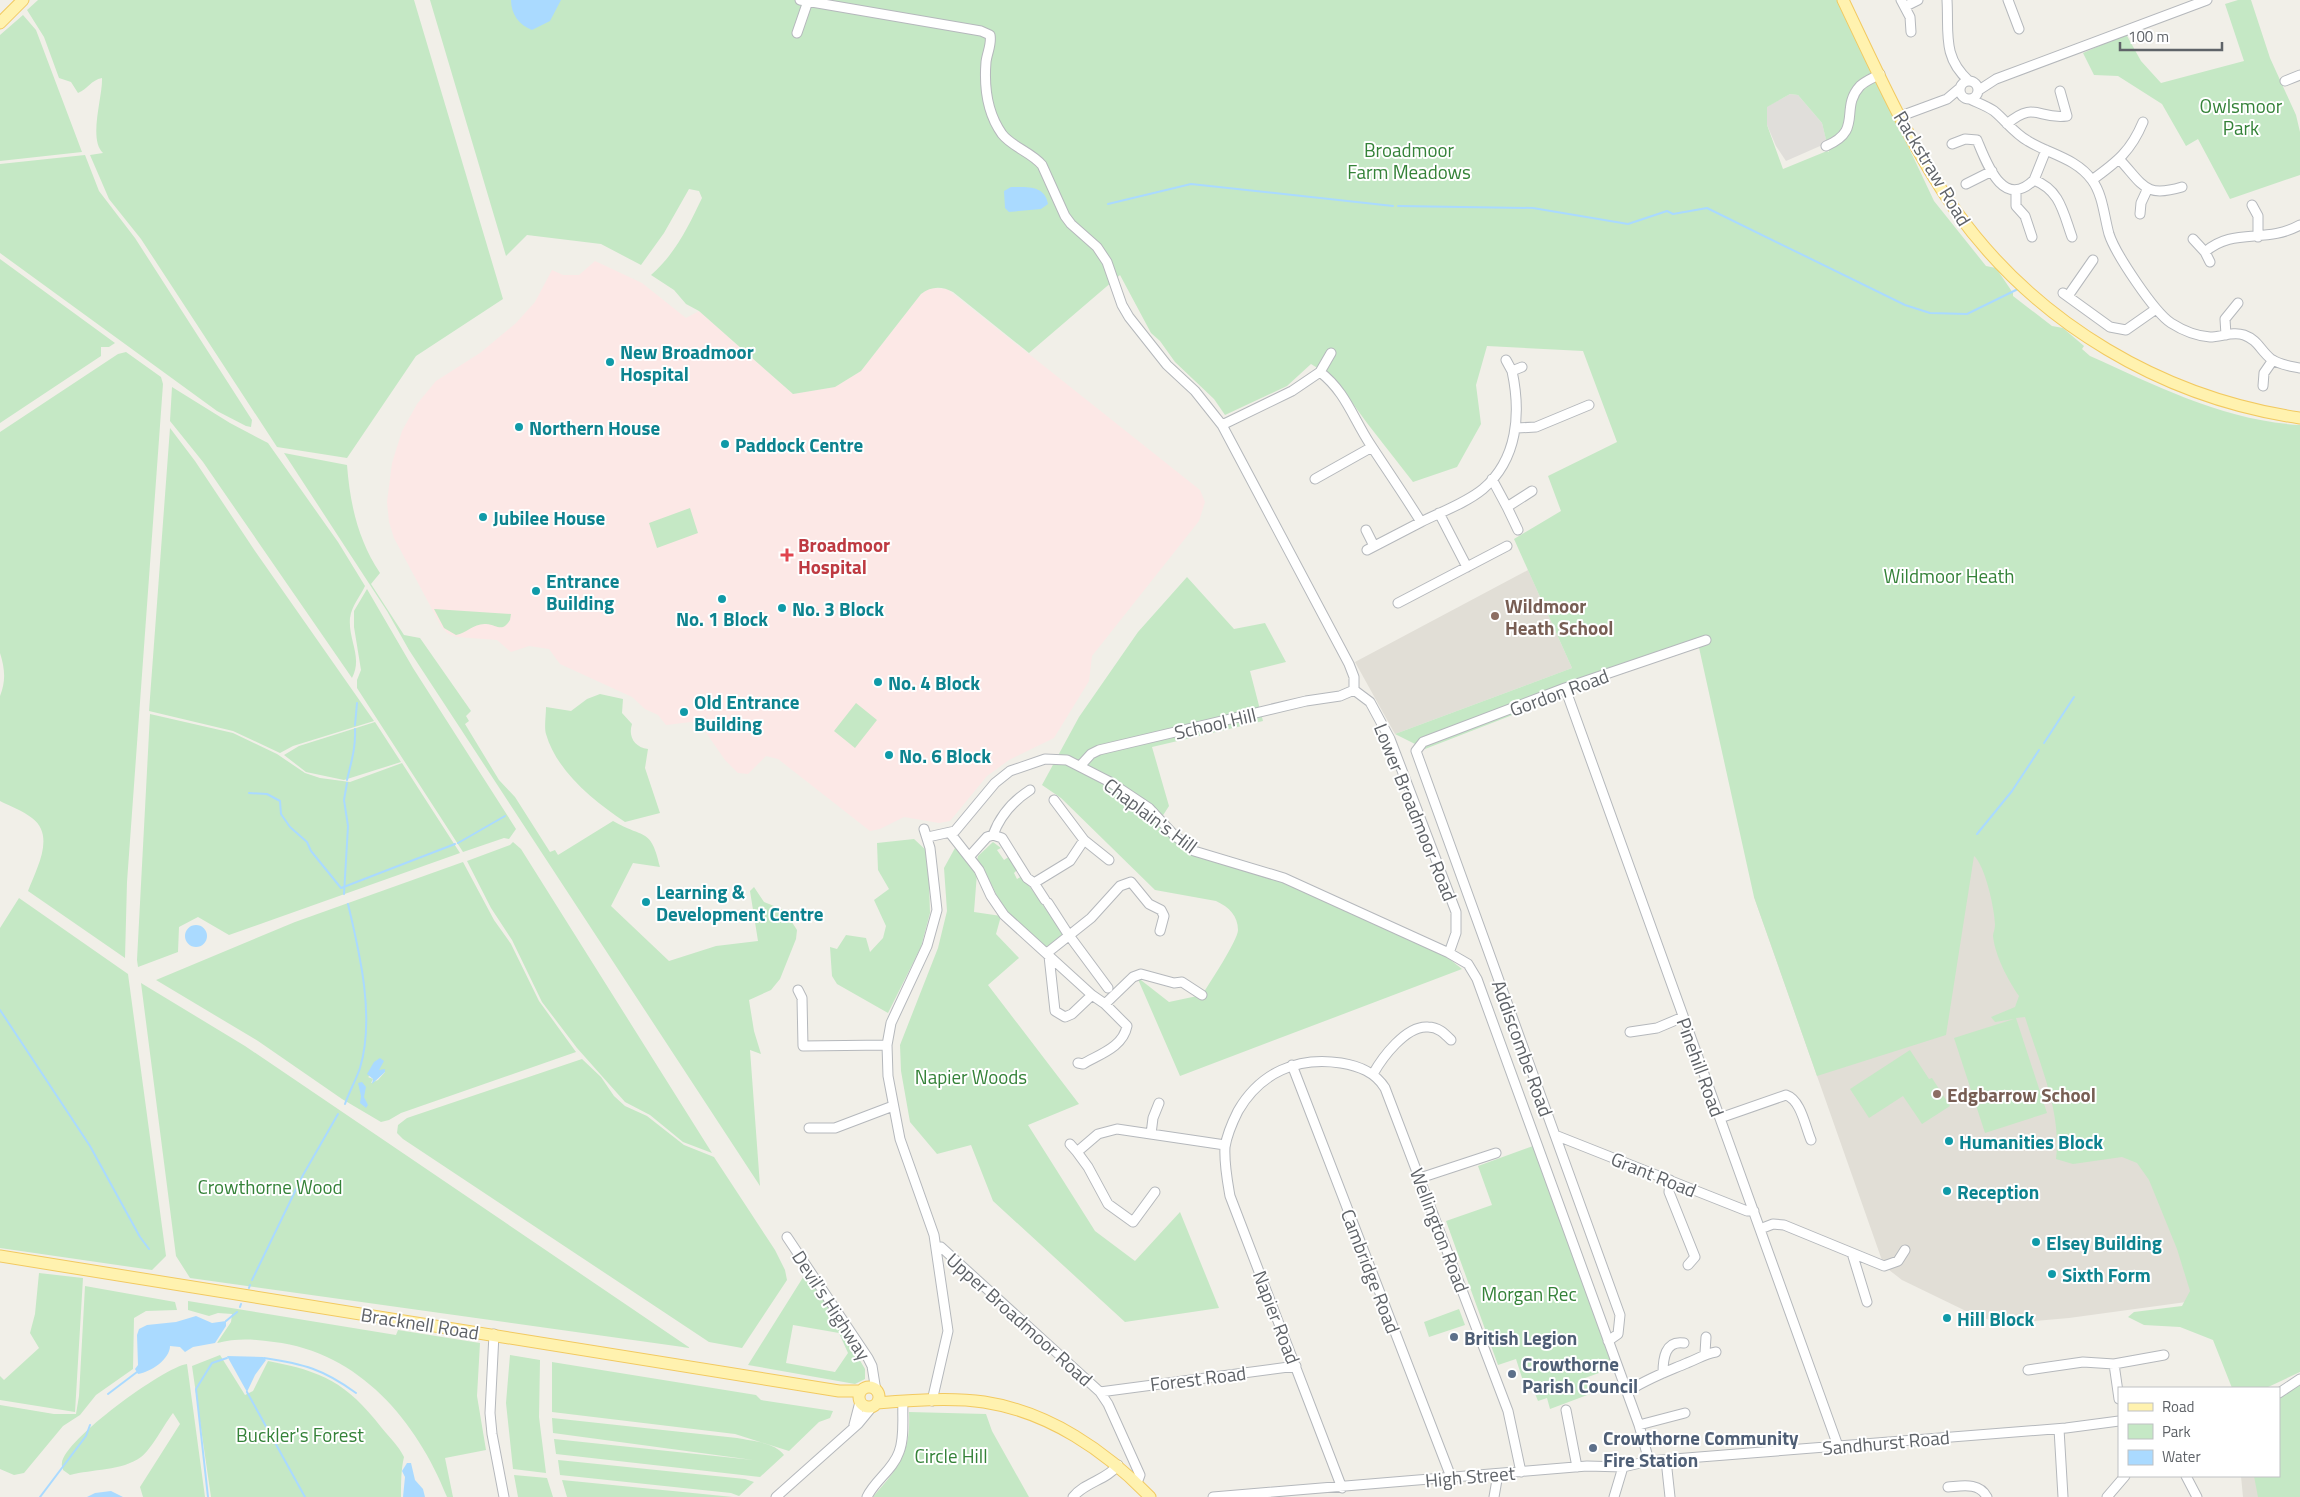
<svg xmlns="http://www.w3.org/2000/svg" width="2300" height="1497" viewBox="0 0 2300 1497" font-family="'Titillium Web',sans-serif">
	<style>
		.industrial { fill: #e0deda }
		.education { fill: #e1ded6 }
		.medical { fill: #fce8e6 }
		.green { fill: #c5e8c5; fill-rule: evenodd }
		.water { fill: #aadaff }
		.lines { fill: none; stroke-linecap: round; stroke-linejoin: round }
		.stream { stroke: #aadaff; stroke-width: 2 }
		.minor-casing { stroke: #b5b8bc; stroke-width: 11 }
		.major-casing { stroke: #f2c960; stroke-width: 13 }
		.minor { stroke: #fff; stroke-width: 9 }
		.major { stroke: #fff2af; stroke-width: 11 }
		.culture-dot { fill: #0f9aa8; stroke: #fff; stroke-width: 2 }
		.health-dot { fill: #e0444e; stroke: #fff; stroke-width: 2 }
		.education-dot { fill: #8d6e63; stroke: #fff; stroke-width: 2 }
		.service-dot { fill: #5c6f8a; stroke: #fff; stroke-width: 2 }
		.labels { text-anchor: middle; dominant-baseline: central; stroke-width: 4; stroke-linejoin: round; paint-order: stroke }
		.park-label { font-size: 19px; fill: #348238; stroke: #fff }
		.street-label { font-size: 19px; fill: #5f6368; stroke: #fff }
		.culture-label { font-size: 19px; font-weight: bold; fill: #0d838f; stroke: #fff; text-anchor: start }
		.health-label { font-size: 19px; font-weight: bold; fill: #be3a42; stroke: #fff; text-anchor: start }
		.education-label { font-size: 19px; font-weight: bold; fill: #785e54; stroke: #fff; text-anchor: start }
		.service-label { font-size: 19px; font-weight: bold; fill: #4e5e75; stroke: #fff; text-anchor: start }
	</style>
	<rect width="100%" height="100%" fill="#f1efe8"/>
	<path class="industrial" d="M1790 94 1798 95 1822 123 1827 143 1786 161 1776 146 1767 125 1766 107Z"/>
	<path class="education" d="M1528 570 1572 668 1395 734 1355 662Z
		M1977 835 2143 1113 2201 1300 2069 1318 2000 1324 1968 1312 1902 1280 1884 1266 1754 897Z
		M2241 1476H2279L2300 1497H2243Z"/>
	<path class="medical" d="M595 261 642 283 686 318 699 311 793 394 835 387 861 371 921 294 930 288 947 289 1200 490 1205 502 1199 521 1092 656 1089 681 1054 738 1009 760 987 776 950 821 939 823 904 817 880 829 870 831 778 759 766 756 748 774 738 773 725 760 700 724 691 722 666 725 658 715 645 709 632 697 560 664 549 649 529 646 511 652 497 640 457 637 447 633 441 626 394 538 389 522 387 502 392 463 402 431 417 404 436 381 480 353 516 323 535 302 552 270 563 275H579Z"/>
	<path class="green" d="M38 0H414L503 299 416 356 347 458 277 447 141 239 109 199 90 155 103 153C88 139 103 96 102 78 91 80 88 89 78 93L71 82 59 78 44 37 27 10Z
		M430 0H1839L1934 201 1986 266 1996 268 2013 293V296L2052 326 2063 328 2084 346 2082 349 2090 356C2157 386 2225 421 2300 425V1372L2266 1388H2232L2213 1340 2180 1327 2144 1325 2128 1317 2134 1312 2182 1306 2190 1291 2177 1249 2149 1180 2137 1163 2122 1157 2073 1164 2056 1159C2062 1112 2039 1062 2025 1017L2016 1018 2047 1113 1985 1133 1954 1038 2014 1019 1995 1022 1991 1017 2015 1007 2019 996C2008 980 1995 956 1993 936 1993 933 1995 929 1995 925 1995 910 1985 865 1974 856L1946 1035 1817 1076 1754 897 1698 643 1425 749 1395 734 1572 668 1514 539 1561 511 1548 476 1617 442 1583 351 1487 346 1476 385 1481 424 1457 467 1413 482 1367 423 1335 379 1311 364 1287 386 1225 415 1214 399 1175 362 1160 341 1151 333 1120 275 1029 353 953 292C942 286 931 286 921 294L861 371 835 387 793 394 699 311 686 304 674 290 651 275C676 253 688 227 702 198L699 191 689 189 664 233 641 265 601 244 527 235 506 256ZM1790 94 1798 95 1822 123 1829 152 1827 151 1783 169 1767 125V107Z
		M2238 0H2251L2270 58 2296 115 2300 132V175L2230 199 2198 139 2186 146 2162 104 2118 76 2094 75 2083 53 2126 34 2141 61 2161 83 2244 61 2225 4Z
		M23 15 36 30 82 152 0 161V35Z
		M85 155 99 191 135 238 252 420 251 427 246 426 217 411 0 253V164Z
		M0 259 115 343 109 347H101V356L0 423Z
		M126 352 161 377 163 384 127 882 125 958 28 891C36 869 56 836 32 818 23 811 10 806 0 801V696C6 681 5 669 0 653V432L118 354Z
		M172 387 230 423 268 443 338 542 365 586C360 597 352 605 350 618 348 640 363 657 352 678L203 462 170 421Z
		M170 428 195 461 255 551 374 721 293 746 280 753 233 731 149 711Z
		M284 453 347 465C350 504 358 540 380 573L371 584 404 635 420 638 471 711 466 716 469 721 465 724 499 780 515 797 550 852 555 850 558 855 613 821C644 839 651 827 660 867L633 863 611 906 669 961 716 946 758 941 750 891 754 887 764 902 784 910 797 930 796 939 780 979 771 990 749 1000 754 1031 761 1054 750 1050 760 1186 409 650 387 611Z
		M690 508 698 533 657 548 649 523Z
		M1187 577 1234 629 1265 623 1286 662 1250 671 1263 721 1152 747 1169 806 1160 820 1194 851 1327 897 1447 957 1462 969 1180 1076 1137 977 1169 1002 1202 995C1209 984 1238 940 1238 930 1238 916 1229 907 1216 901L1155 890 1061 798 1042 785 1079 717 1138 632Z
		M367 589 413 668 516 829 509 839 504 838 463 852 357 688V680L361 670 354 627V611Z
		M434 609 511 614 510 620C502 633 498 625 486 624 474 623 467 633 456 635L444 628Z
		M600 694 623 699 622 713 632 724C628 736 634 747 648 749L645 768 660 813 625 822C594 801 557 772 546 734 544 727 546 716 546 707L571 711 587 699Z
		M856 703 877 720 855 748 834 731Z
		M150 714 233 733 277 754 305 773 320 778 350 782 402 763 460 853 229 935 198 917 179 927 178 952 138 967 137 960Z
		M375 722 401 762 344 780 306 772 284 755 299 746Z
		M914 839 928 852 930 913 921 947 888 1013 837 984 832 976 830 947 837 949 846 935 866 938 870 952 883 938 886 926 874 900 889 889 878 870 877 843Z
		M513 842 521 849 712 1153 683 1142 650 1115 625 1102 577 1048 542 1002 512 940 491 908 467 861 510 845Z
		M993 842 1001 848 997 850 1004 860 1010 856 1018 869 1014 873 1017 879 1022 876 1065 936 1047 948 1003 908 984 870 977 860 978 856Z
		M955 848 977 873 974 912 1001 916 996 934 1019 958 988 985 1079 1104 1028 1125 1095 1231 1135 1261 1180 1212 1219 1308 1125 1322 993 1201 971 1145 937 1154 910 1122 901 1071 900 1045 938 948 947 911 944 868Z
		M463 862 494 920 511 944 539 1001 576 1052 401 1113 389 1120 381 1122 342 1099 258 1041 156 980 295 922ZM379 1070 385 1072 378 1080 371 1083 373 1079 368 1077Z
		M19 898 128 974 166 1256 152 1270 0 1248V928Z
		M141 983 245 1046 690 1348 190 1278 176 1256Z
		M1910 1050 1929 1079 1932 1078 1950 1106 1922 1124 1903 1096 1869 1118 1850 1089Z
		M582 1059 601 1077 614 1096 625 1106 647 1116 684 1145 714 1157 775 1250 785 1270 787 1280 742 1348 709 1342 403 1139 397 1133 398 1125 407 1118Z
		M1533 1146 1613 1368 1585 1378 1590 1394 1550 1409 1547 1398 1538 1401 1529 1379 1523 1381 1516 1359 1498 1365 1446 1221 1492 1205 1478 1166Z
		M807 1271 865 1369V1379L855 1384 748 1365ZM793 1325 839 1333 848 1353 835 1372 786 1363Z
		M39 1273 83 1278 75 1412 0 1400V1376L4 1380 39 1348 30 1333 35 1314Z
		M85 1286 175 1302 177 1310 146 1311 134 1318 133 1369 96 1395 80 1415 63 1426 24 1473 14 1475 0 1469V1405L54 1414H76L79 1396Z
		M188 1301 396 1335 398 1330 480 1343 477 1396 486 1450 445 1458 453 1497H447C417 1421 359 1352 274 1342 255 1339 236 1338 217 1343L231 1322 232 1314 218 1313 209 1316 188 1310Z
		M1459 1309 1465 1325 1429 1337 1424 1322Z
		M220 1355 245 1395 253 1391 268 1361C322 1371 347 1383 381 1427 390 1438 398 1445 404 1457 401 1469 401 1484 401 1497H211L192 1366Z
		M510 1355 540 1360 539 1417 546 1473 513 1469 506 1403Z
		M552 1362 756 1395 761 1400 833 1411 830 1418 819 1422 789 1451 735 1434 552 1412Z
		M187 1364 205 1497H143L140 1487 180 1424 173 1413C165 1423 151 1450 141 1457 122 1471 92 1469 70 1475L63 1470C63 1468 61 1465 62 1463 64 1440 164 1367 187 1364Z
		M2300 1383V1497H2258L2254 1476H2279V1396Z
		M909 1412 986 1414 992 1431 1029 1497H873C899 1467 911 1454 909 1412Z
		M552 1418 737 1438C751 1441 775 1442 784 1455L760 1477 556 1454 554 1439 753 1460 553 1433Z
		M558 1460 745 1479 754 1482 739 1496 731 1493 560 1475Z
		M514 1475 547 1478 553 1497H518Z
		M562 1480 733 1497H567Z"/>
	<path class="water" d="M511 0H561L550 21 532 30C519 25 511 14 511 0Z
		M1011 187C1027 187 1045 185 1048 204L1041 209 1009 212 1005 208 1004 191Z
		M185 936a11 11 0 1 1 22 0a11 11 0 1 1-22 0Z
		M380 1058 384 1061 379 1070 385 1069V1072L372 1084 373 1079 367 1074 374 1062Z
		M362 1082 366 1087 364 1097 368 1105 366 1108 360 1103 361 1096 358 1083Z
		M196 1316 212 1323 226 1321V1326L215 1343 193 1347 185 1352 180 1347 170 1346C170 1359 151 1372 138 1374L135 1369 138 1365 137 1335 139 1329 147 1325 176 1322Z
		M227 1356 263 1357 266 1360 255 1375 247 1392Z
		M407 1463H411L415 1480 423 1489 425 1497H403L405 1477 402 1471Z
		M111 1491 123 1497H87L95 1493Z"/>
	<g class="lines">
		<path class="stream" d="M1108 204 1191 184 1393 206
			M1398 206 1533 208 1628 224 1667 211 1673 214 1707 208 1905 305 1930 313 1967 314 2018 289
			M355 725 357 703
			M2044 743 2074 697
			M347 780C351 763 356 747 355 729
			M249 793 267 794 280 801 281 814 290 827 307 842 311 851 341 888 455 844
			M1977 834 2012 791 2039 750
			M458 843 505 816
			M344 894 348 826 344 800 347 783
			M0 1010 90 1146 140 1237 149 1249
			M345 1104C349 1092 356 1080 360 1068 375 1018 360 954 348 904
			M252 1280 303 1175 338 1114
			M249 1288 250 1285
			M240 1307 241 1304
			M226 1321 237 1312
			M264 1358C304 1364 323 1369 356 1393
			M247 1392 305 1497
			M108 1394 137 1372
			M40 1497 86 1436 90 1425
			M208 1497 196 1389 212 1363 227 1358"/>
		<defs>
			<path id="minor" d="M800 0 981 31 990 35C992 44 987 53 986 62 984 87 987 113 1002 134 1012 147 1031 152 1042 165L1065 216 1071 224 1097 247 1107 262 1122 305 1129 317 1167 365 1195 391 1222 425 1349 664 1354 677V690
				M1901 0 1910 17 1911 32
				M1947 0C1949 33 1942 57 1969 81
				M2008 0 2019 29
				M1906 6 1918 0
				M797 33 808 1
				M1960 90a9 9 0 1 1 18 0a9 9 0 1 1-18 0Z
				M2285 81 2300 75
				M1979 90 1996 79 2207 0
				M1970 99C1978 103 1987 106 1994 111 2006 121 2014 133 2028 141 2049 154 2076 158 2092 180 2103 195 2104 216 2109 234 2115 253 2154 312 2171 323 2182 330 2197 336 2210 337 2221 337 2233 331 2244 335 2258 340 2260 350 2271 359 2280 365 2290 366 2300 368
				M1901 116 1947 99 1960 88
				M2007 124C2035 100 2038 120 2067 116L2060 91
				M1952 144 1965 139 1977 140C1987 164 2003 210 2034 180 2060 190 2063 212 2072 237
				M1826 146C1864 130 1839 109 1860 86 1865 81 1873 78 1880 74
				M2120 160C2144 186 2145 198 2182 187
				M2034 180 2046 150
				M2092 180C2117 162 2131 151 2143 122
				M1966 184 1992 171
				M2016 191V206L2025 216 2032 237
				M2252 205 2258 216V237
				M2140 214 2141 203 2147 190
				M2193 239 2205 252
				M2210 262 2205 252C2233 227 2266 244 2300 225
				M2063 293 2110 327 2126 330 2156 309
				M2068 296 2093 260
				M2226 335 2225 319 2238 303
				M1506 360 1512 371
				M1320 372C1345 391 1353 418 1370 444 1387 470 1405 496 1421 522 1441 512 1466 503 1483 489 1518 459 1521 413 1512 371L1522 367
				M2263 386 2264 373 2273 360
				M1222 425 1292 391 1320 372 1331 353
				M1517 428 1536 427 1589 405
				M1315 479 1372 447
				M1492 479 1507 507 1532 491
				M1507 507 1518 530
				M1439 513 1467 567
				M1366 530 1374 546
				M1367 550 1421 522
				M1398 603 1507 546
				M1565 688 1838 1446
				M1354 690 1370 702 1390 739 1456 912V933L1449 953
				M1081 765 1091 754 1099 750 1306 701 1340 696 1354 690
				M1054 800 1084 840 1109 860
				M924 829 930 848 937 910 927 946 891 1023 887 1045 888 1076 900 1139 934 1235 948 1331 932 1401
				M950 833 979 870 991 896 1004 915 1092 995 1105 1004 1133 977 1141 974 1174 983 1182 982 1202 995
				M993 835C1000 816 1013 801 1030 790
				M928 837 955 831 995 783 1010 771 1045 759 1067 760 1110 782 1149 808 1174 835 1194 851 1284 878 1449 953 1468 964 1477 979 1639 1425 1649 1461
				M969 857 987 837 993 835 1002 838 1027 878 1034 883 1070 861 1084 840
				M1034 883 1045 900
				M1048 903 1068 934 1108 988
				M1047 953 1091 918 1120 886 1131 882 1149 904 1161 910 1164 916 1160 931
				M1049 956 1055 1011 1065 1017 1072 1014 1092 995
				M798 990 802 998 803 1046 887 1045
				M1630 1032 1657 1028 1683 1017
				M1078 1063 1083 1064C1100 1054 1123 1047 1127 1026L1105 1004
				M1292 1065 1451 1477
				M1373 1074C1382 1058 1406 1025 1428 1027 1438 1027 1444 1033 1451 1040
				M1720 1118 1786 1095C1801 1100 1805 1126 1811 1140
				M809 1128H835L893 1106
				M1151 1134 1153 1118 1159 1103
				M1555 1135 1747 1211H1754
				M1070 1144 1077 1152
				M1420 1178 1496 1153
				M1670 1180 1669 1192 1695 1257 1688 1265
				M1155 1192 1133 1222 1108 1204 1088 1167 1077 1152 1098 1134 1117 1129 1225 1145
				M1760 1229 1773 1224 1784 1225 1884 1266 1898 1261 1905 1250
				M787 1237 868 1358 872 1366 876 1391
				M937 1247H941L1100 1392 1108 1404 1140 1475 1137 1483
				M1852 1253 1867 1302
				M494 1334 490 1413 492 1434 504 1497
				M1608 1341 1618 1334 1620 1315 1416 751 1423 742 1565 688 1706 640
				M1705 1353 1706 1337
				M2114 1364 2119 1399
				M2028 1370 2083 1362 2114 1364 2164 1355
				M1663 1373C1663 1359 1665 1340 1684 1343
				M1100 1392 1296 1366
				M1627 1392C1646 1379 1666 1372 1687 1363 1698 1359 1704 1354 1716 1352
				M2279 1393 2300 1379
				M1566 1410 1577 1467
				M854 1425 860 1402
				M1639 1425 1685 1413
				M2059 1429 2063 1497
				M1666 1460 1670 1497
				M2186 1476 2197 1497
				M1948 1487C1962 1486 1979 1482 1987 1497
				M1342 1488 1230 1196C1227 1179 1224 1164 1225 1147 1227 1134 1232 1123 1238 1111 1260 1073 1297 1056 1341 1063 1359 1066 1375 1072 1385 1088L1508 1411 1521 1472
				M776 1497 858 1424 872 1407
				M867 1497C875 1480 893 1470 899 1452 905 1437 902 1417 903 1401
				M1073 1497C1085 1482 1107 1480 1118 1465
				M1213 1497 1587 1466 1623 1467 1649 1461 2066 1428 2119 1421
				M1494 1497 1498 1474
				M1614 1497 1623 1467
				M2107 1497 2125 1476"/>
			<path id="major" d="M1843 0C1877 71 1910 146 1956 211 2037 324 2163 398 2300 418
				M0 23 23 0
				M0 1256 839 1391H861
				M859 1397a10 10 0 1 1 20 0a10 10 0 1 1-20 0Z
				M877 1403C910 1400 952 1397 984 1402 1049 1412 1106 1451 1150 1497"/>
		</defs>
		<use href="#minor" class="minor-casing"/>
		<use href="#major" class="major-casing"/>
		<use href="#minor" class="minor"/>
		<use href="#major" class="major"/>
	</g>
	<g class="culture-dot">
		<circle cx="610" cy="362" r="5"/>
		<circle cx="519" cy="427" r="5"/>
		<circle cx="725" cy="444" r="5"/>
		<circle cx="483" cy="517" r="5"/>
		<circle cx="536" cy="591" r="5"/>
		<circle cx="722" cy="599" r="5"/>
		<circle cx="782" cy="608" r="5"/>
		<circle cx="878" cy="682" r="5"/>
		<circle cx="684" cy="712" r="5"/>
		<circle cx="889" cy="755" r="5"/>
		<circle cx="646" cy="902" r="5"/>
		<circle cx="1949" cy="1141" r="5"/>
		<circle cx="1947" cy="1191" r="5"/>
		<circle cx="2036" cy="1242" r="5"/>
		<circle cx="2052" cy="1274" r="5"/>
		<circle cx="1947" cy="1318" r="5"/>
	</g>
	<path class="health-dot" d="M784.5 547.5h5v5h5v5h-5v5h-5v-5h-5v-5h5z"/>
	<g class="education-dot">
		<circle cx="1495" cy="616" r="5"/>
		<circle cx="1937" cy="1094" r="5"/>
	</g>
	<g class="service-dot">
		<circle cx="1454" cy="1337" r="5"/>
		<circle cx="1512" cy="1374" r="5"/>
		<circle cx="1593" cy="1448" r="5"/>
	</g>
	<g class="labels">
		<g class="park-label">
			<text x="2241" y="105">Owlsmoor<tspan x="2241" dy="22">Park</tspan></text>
			<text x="1409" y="149">Broadmoor<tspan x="1409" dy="22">Farm Meadows</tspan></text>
			<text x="1949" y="575">Wildmoor Heath</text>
			<text x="971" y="1076">Napier Woods</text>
			<text x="270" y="1186">Crowthorne Wood</text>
			<text x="1529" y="1293">Morgan Rec</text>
			<text x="300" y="1434">Buckler's Forest</text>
			<text x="951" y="1455">Circle Hill</text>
		</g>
		<g class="street-label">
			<text transform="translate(1933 168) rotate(59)">Rackstraw Road</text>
			<text transform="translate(1559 692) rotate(-20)">Gordon Road</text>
			<text transform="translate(1215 723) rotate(-13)">School Hill</text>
			<text transform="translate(1416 812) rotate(68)">Lower Broadmoor Road</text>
			<text transform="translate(1151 815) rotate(37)">Chaplain's Hill</text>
			<text transform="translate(1523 1048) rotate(70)">Addiscombe Road</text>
			<text transform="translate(1701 1067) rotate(70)">Pinehill Road</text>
			<text transform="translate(1654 1174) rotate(22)">Grant Road</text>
			<text transform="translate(1440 1230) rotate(69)">Wellington Road</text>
			<text transform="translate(1371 1271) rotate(69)">Cambridge Road</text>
			<text transform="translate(832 1305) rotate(57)">Devil's Highway</text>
			<text transform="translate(1277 1317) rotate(69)">Napier Road</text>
			<text transform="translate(1020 1319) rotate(42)">Upper Broadmoor Road</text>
			<text transform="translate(420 1323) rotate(9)">Bracknell Road</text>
			<text transform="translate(1198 1378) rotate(-7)">Forest Road</text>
			<text transform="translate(1886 1442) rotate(-5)">Sandhurst Road</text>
			<text transform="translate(1470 1476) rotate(-5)">High Street</text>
		</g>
		<g class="culture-label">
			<text x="620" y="351">New Broadmoor<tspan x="620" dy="22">Hospital</tspan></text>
			<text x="529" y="427">Northern House</text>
			<text x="735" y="444">Paddock Centre</text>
			<text x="493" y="517">Jubilee House</text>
			<text x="546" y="580">Entrance<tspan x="546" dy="22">Building</tspan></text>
			<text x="792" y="608">No. 3 Block</text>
			<text x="722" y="618" text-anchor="middle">No. 1 Block</text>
			<text x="888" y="682">No. 4 Block</text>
			<text x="694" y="701">Old Entrance<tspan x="694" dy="22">Building</tspan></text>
			<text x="899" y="755">No. 6 Block</text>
			<text x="656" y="891">Learning &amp;<tspan x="656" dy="22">Development Centre</tspan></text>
			<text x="1959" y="1141">Humanities Block</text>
			<text x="1957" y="1191">Reception</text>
			<text x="2046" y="1242">Elsey Building</text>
			<text x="2062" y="1274">Sixth Form</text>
			<text x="1957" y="1318">Hill Block</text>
		</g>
		<g class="health-label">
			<text x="798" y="544">Broadmoor<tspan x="798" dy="22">Hospital</tspan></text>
		</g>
		<g class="education-label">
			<text x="1505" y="605">Wildmoor<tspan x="1505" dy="22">Heath School</tspan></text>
			<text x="1947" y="1094">Edgbarrow School</text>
		</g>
		<g class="service-label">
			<text x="1464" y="1337">British Legion</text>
			<text x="1522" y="1363">Crowthorne<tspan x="1522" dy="22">Parish Council</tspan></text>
			<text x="1603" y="1437">Crowthorne Community<tspan x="1603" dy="22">Fire Station</tspan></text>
		</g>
	</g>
	<rect x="2118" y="1387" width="162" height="90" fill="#ffffff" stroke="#bfc1c3"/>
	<rect x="2128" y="1403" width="25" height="8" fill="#fff2af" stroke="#bfc1c3"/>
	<text x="2162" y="1412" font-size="15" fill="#5f6368">Road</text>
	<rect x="2128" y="1424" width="25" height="15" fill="#c5e8c5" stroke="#bfc1c3"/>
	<text x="2162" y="1437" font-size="15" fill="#5f6368">Park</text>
	<rect x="2128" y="1450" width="25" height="15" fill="#aadaff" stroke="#bfc1c3"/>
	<text x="2162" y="1462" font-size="15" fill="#5f6368">Water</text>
	<path d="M2120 42v8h102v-8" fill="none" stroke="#5f6368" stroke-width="2.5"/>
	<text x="2128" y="42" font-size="15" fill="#5f6368" stroke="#ffffff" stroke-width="4" paint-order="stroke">100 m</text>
</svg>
